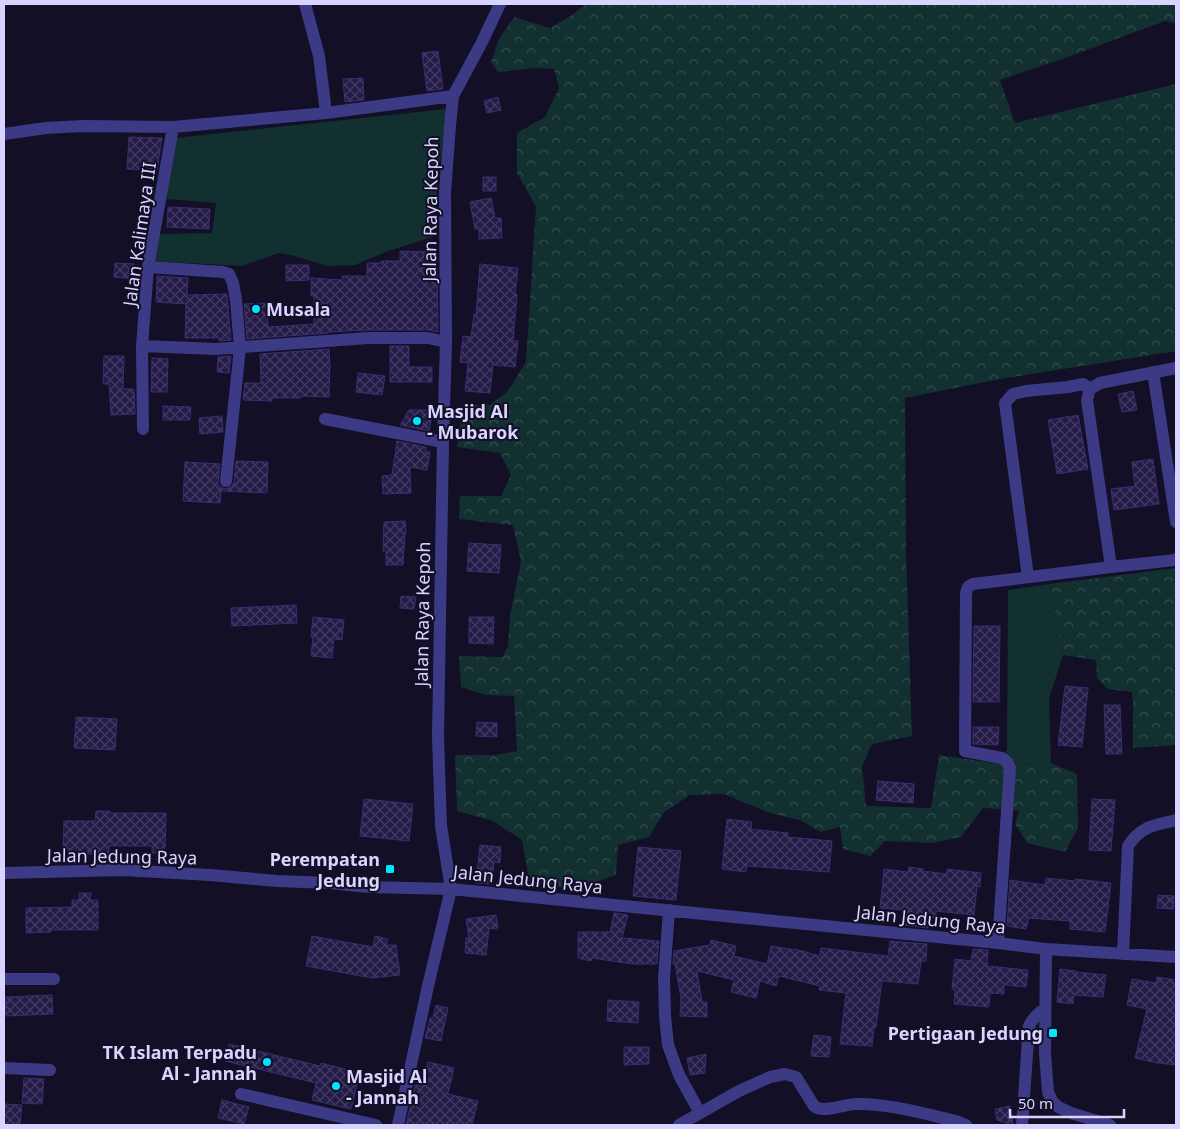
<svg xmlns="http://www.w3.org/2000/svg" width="1180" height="1129" viewBox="0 0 1180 1129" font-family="'Noto Sans',sans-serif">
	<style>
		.green { fill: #12302f }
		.forest { fill: url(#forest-crowns) }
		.building { fill: url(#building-cross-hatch); stroke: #3b2d73 }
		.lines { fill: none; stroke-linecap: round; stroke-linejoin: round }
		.minor { stroke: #3d3a85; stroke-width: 12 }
		.poi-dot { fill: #00e5ff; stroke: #130f26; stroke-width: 2 }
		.labels { text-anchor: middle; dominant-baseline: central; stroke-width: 4; stroke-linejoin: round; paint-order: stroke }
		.street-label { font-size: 18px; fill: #d9d4ff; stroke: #130f26 }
		.poi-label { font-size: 18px; font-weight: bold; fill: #d9d4ff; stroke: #130f26; text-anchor: start }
	</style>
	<defs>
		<pattern id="forest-crowns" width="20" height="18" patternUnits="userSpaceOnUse" patternTransform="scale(1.25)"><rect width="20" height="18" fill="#12302f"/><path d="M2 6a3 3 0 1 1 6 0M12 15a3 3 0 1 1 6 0" fill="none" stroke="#344d4e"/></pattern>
		<pattern id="building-cross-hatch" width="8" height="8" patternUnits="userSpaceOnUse" patternTransform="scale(1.25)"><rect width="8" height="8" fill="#241b47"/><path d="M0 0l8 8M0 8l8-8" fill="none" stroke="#433b63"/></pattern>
	</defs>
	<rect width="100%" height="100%" fill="#130f26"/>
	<path class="green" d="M446 109 432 237 388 251 355 265 327 266 291 255 279 253 242 266 151 261 159 234 212 233 216 203 166 199 175 138Z
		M1050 584 1063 655 1049 699 1051 763 1001 764 1007 750 1008 590Z"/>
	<path class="forest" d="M586 4H1176V23L1165 21 1062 59 1000 80 1015 123 1176 84V351L1000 379 905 398 906 552 912 736 872 744 862 766 866 806 931 808 939 755 1001 764 1051 763 1077 774 1078 828 1065 852 1027 843 1015 824 1019 810 983 808 961 837 932 843 885 841 870 856 843 849 840 827 821 832 800 820 770 813 724 794 690 795 664 812 649 837 618 845 616 875 573 890 529 881 522 840 493 821 457 811 455 755H496L517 751 514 696 486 695 461 687 459 656 503 657 508 646 510 615 521 562 513 525 459 519 460 496H501L511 475 500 453 457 447 463 405H490L508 391 526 362 536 207 517 173V133L545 117 559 88 554 69 534 68 498 72 491 62 499 39 514 17 550 28 572 15Z
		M1176 568V745L1133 748V703L1132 692 1108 689 1097 678 1096 660 1063 655 1050 584Z"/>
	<path class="building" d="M438 51 443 89 427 91 422 53Z
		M363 78 364 100 345 102 343 79Z
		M498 97 501 110 487 113 484 101Z
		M129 137 162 138 157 170 127 169Z
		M483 177H496V191H483Z
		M491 198 495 218H501L502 238 479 239V229H475L470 202Z
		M168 207 210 209 209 229 167 227Z
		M400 251 437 252 438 332 428 330H367L328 332V333L247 339 244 304 266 303 268 327 314 324V296H311V278L342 280V276H367V263H381V261H400Z
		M115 263 134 264V279L114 277Z
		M480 264 518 268 515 294H517L513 341H518L515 367 493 365 490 393 465 391 468 363 460 362 463 336 471 337 474 314 476 315Z
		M286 265H309V280L286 281Z
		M157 276 188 278 187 295 227 294 231 340 219 341V338H185L186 304 156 302Z
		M390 346H409V367H432V382H390Z
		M329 349 330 366 329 397 301 396V398H272V401L243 400 245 383H261L260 354Z
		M104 356H124L123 389H134L135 414 111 415 109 384H103Z
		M231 356 229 373 217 372 218 357Z
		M152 358 168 359 167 392H151Z
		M358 373 385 376 382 395 356 392Z
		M1133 391 1137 410 1122 412 1118 394Z
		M163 406 191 407 190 420H163Z
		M409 410H433L429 431 400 425Z
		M1078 415 1088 469 1057 474 1048 420Z
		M222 416 223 432 200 434 199 418Z
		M397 441 426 447V452H430L427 470 410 467 411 493 383 494 382 476 392 475Z
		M1153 459 1159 504 1114 510 1111 489 1135 486 1132 462Z
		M236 461 268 462 267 493 221 491 220 503 183 501 185 462 220 464 218 484 221 487 226 489 232 486 234 482Z
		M405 521 406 534H405L403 565H386V551H383L384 522Z
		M469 543 501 545 499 573 467 571Z
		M401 596 416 597 414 609 400 608Z
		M296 605 297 623 232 626 231 608Z
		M313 617 344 620 342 640 334 639 332 658 311 656 313 637H311Z
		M469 617H494L493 644 469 643Z
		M974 626H1000L999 702H973Z
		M1065 686 1088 688 1082 747 1058 745Z
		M1104 705H1120L1122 754H1106Z
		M76 717 117 719 115 750 74 748Z
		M477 722 497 723V737L476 736Z
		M973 727H999L998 745 973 744Z
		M878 781 914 784 913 803 876 800Z
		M364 799 413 804 409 841 360 836Z
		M1092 799 1115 800 1111 851 1089 850Z
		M96 811H110V813H166L165 853H152V846H109V859H94V854H63L64 821H95Z
		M727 819 752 822 751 829 788 833V837L832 841 829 872 747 866 746 872 722 869Z
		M480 845 501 847 500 863 494 862 492 884 476 883Z
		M638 847 681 851 676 900 633 896Z
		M909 867 923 869V871L947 874V869L981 873 980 887 977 886 974 915 936 911V918L929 917 928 928 903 925 904 910 880 908 884 869 908 872Z
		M1046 878 1075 881V879L1111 883 1105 932 1070 929V921L1029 918 1026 929 1007 926 1010 880 1045 885Z
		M79 893H91L90 900H98V930H51V932L26 933V908L72 907V900H79Z
		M1158 895 1174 896 1173 909 1157 908Z
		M614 913 628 915 622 938 659 941 657 964H632L592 958 591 961 578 958V932H610Z
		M496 915 498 928 489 929 486 955 465 953 466 938H469L466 919Z
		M312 936 373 947 375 936 388 939 386 945H396L400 975 372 978 306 966Z
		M711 940 736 946 734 956 767 964 771 946 795 950V949L820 956 821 948 888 956 890 941 927 944 926 961H921L918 984 882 981 876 1027H874L872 1046 840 1044 846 993 819 990 820 986 779 976 776 986 760 981 756 998 731 992 734 980 697 971 702 1002H707V1017L680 1016 681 998 675 964H673L674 951 710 945Z
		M973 949 988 950 987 966 1028 970 1026 987 1004 985V994L990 993 989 1007 954 1004 955 990 952 989 955 959 971 961Z
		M1060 969 1076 971V972L1106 975 1103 997 1074 995 1073 1004 1057 1002Z
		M1157 977 1176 980V1065L1157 1063 1135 1058 1147 1009 1127 1005 1132 979 1156 983Z
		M52 995 53 1014 6 1016 5 997Z
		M608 1000 639 1002 638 1023 607 1021Z
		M436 1005 448 1008 441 1041 425 1038 430 1018H433Z
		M814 1035 831 1037 829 1057 811 1056Z
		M229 1044 320 1066 321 1063 360 1073 351 1109 312 1100 316 1083 225 1061Z
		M624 1047H649V1064L624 1065Z
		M706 1054 705 1073 690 1075 687 1058Z
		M428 1062 454 1068 448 1094 478 1101 472 1125H406L415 1085 422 1086Z
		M24 1078 44 1079 42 1104 22 1103Z
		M222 1100 249 1107 244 1124 218 1118Z
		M5 1104 22 1105 20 1125H4Z
		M1010 1106 1013 1125 997 1120 995 1109Z"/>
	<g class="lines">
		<path class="minor" d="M305 4 319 56 326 113
			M4 134 46 128 83 126 173 127 326 113 453 96
			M148 267 223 272 229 274 233 283 236 300 240 348 226 481
			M142 346 216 349 368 338H428L446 342
			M1153 372 1176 522
			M325 419 443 442
			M143 429 142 346 148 267 173 127
			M1111 567 1175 560 1176 559
			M1028 577 1005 403 1013 394 1026 391 1068 387 1083 384 1090 389
			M4 873 123 870 210 875 277 881 330 883 369 887 451 889 998 943 1046 949 1176 957
			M669 910 664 978 665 1016 668 1045 679 1075 700 1113
			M998 943 1010 768 1007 762 1002 758 965 751 966 593 968 587 973 584 1111 567 1087 400 1090 389 1100 383 1176 368
			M1046 949 1045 1053 1048 1092 1052 1101 1058 1107 1071 1113 1110 1125
			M1123 954 1128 846C1142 825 1154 826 1176 820
			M4 979H54
			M4 1068 50 1070
			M241 1094 376 1125
			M398 1125 428 986 451 889 441 826 438 737 443 442 446 342 445 192 450 126 453 96 482 42 500 4
			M679 1125 739 1091 770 1077 785 1074 796 1077 814 1106C823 1114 844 1104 856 1104 887 1103 925 1114 956 1121L966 1125
			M1022 1125 1029 1026C1033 1018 1038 1013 1045 1009"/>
	</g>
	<g class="poi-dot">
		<circle cx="256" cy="309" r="5"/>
		<circle cx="417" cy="421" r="5"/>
		<rect x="385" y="864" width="10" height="10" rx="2.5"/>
		<rect x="1048" y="1028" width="10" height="10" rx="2.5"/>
		<circle cx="267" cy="1062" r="5"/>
		<circle cx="336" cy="1086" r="5"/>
	</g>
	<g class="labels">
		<g class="street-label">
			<text transform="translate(430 209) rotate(-89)">Jalan Raya Kepoh</text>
			<text transform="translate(139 234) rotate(-82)">Jalan Kalimaya III</text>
			<text transform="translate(422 614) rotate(-89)">Jalan Raya Kepoh</text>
			<text transform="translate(122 856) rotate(1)">Jalan Jedung Raya</text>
			<text transform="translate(528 879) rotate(6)">Jalan Jedung Raya</text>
			<text transform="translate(931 919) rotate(6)">Jalan Jedung Raya</text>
		</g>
		<g class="poi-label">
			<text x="266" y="309">Musala</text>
			<text x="427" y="411">Masjid Al<tspan x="427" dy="21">- Mubarok</tspan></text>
			<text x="380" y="859" text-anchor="end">Perempatan<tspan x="380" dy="21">Jedung</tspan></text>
			<text x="1043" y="1033" text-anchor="end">Pertigaan Jedung</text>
			<text x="257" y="1052" text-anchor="end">TK Islam Terpadu<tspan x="257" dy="21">Al - Jannah</tspan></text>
			<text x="346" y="1076">Masjid Al<tspan x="346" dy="21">- Jannah</tspan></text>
		</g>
	</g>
	<rect width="1180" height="1129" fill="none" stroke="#d9d4ff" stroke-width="10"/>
	<path d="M1010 1109v8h114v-8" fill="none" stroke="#d9d4ff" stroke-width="2.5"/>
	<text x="1018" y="1109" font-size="15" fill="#d9d4ff" stroke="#130f26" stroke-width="4" paint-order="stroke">50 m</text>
</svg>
